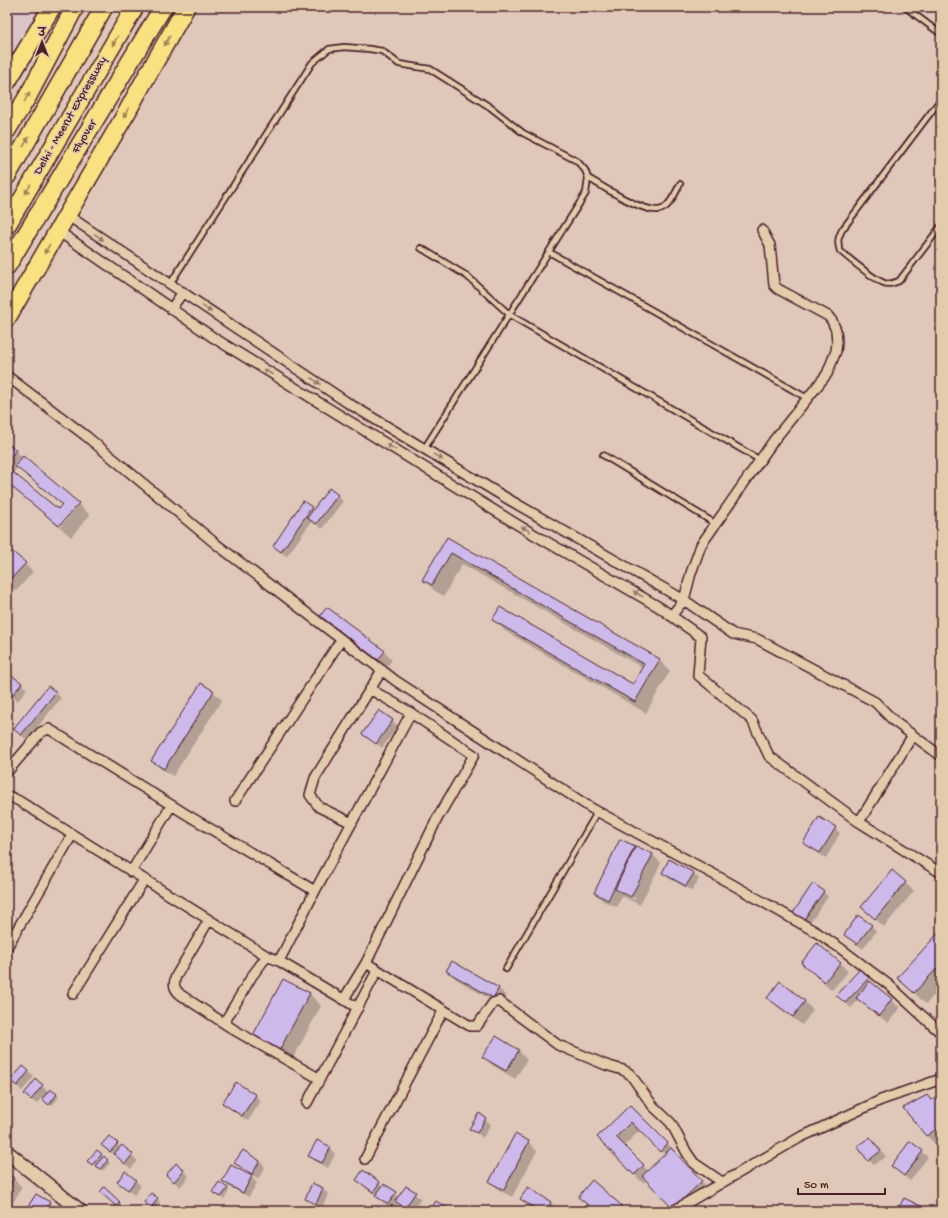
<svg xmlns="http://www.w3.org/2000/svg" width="948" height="1218" viewBox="0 0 948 1218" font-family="'Gochi Hand','Playpen Sans Deva',sans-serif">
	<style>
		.built { fill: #dac4c8 }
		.shadow { fill: #0003; fill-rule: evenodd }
		.building { fill: #cdbaeb; stroke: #4a1f2b }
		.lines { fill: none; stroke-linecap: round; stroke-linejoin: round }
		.lane-casing { stroke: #4a1f2b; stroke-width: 8 }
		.street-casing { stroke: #4a1f2b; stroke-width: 12 }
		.secondary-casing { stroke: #4a1f2b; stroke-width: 16 }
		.highway-casing { stroke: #4a1f2b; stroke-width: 20 }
		.lane { stroke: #e3ccac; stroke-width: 4.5 }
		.street { stroke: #e3ccac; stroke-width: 9 }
		.secondary { stroke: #e3ccac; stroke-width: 13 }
		.highway { stroke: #f9e181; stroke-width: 17 }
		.oneway { fill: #a28056 }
		.oneway2 { fill: #96766c }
		.labels { text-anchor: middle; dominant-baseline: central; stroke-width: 3.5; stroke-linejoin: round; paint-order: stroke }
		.street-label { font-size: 12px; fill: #4a1f2b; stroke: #e3ccac }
	</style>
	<rect width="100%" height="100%" fill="#dfc8b9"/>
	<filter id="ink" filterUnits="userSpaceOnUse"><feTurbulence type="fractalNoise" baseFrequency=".025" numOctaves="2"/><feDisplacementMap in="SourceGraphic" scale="8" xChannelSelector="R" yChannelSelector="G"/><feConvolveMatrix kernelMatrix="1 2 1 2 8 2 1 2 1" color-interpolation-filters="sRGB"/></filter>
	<g filter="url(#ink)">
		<path class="built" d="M7 7H37L42 9 7 65Z"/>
		<path class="shadow" d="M7 7H13L7 19Z
			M7 444 78 504 90 515 71 537 60 527 68 517H66L58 526 7 482ZM18 467 62 505 58 511 13 473Z
			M329 490 343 501 322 529 312 521 287 556 279 551 274 546 311 508 314 510Z
			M448 538 659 660 670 671 646 713 505 631 494 620 633 686 643 668 462 564 444 596 435 591 423 579Z
			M7 551 25 564 33 572 16 591 7 583Z
			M7 601 14 608 7 616Z
			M321 616 384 652 392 660 386 668 330 625Z
			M21 684 27 689 18 701 7 693Z
			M202 685 213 692 222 700 173 776 161 769 152 760Z
			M55 692 61 698 27 740 20 734Z
			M392 720 398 726 382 748 363 734Z
			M835 828 840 833 826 858 810 848 805 843Z
			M634 846 636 849 652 854 661 863 640 905 622 896 617 907 603 901 595 893ZM625 893 636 899 635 900 625 895Z
			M663 872 693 873 699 879 692 891 668 878Z
			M905 883 914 891 884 927 862 907Z
			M823 891 828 897 809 924 794 913Z
			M871 925 876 931 863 949 845 935Z
			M941 932V988L926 1004 910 989Z
			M802 963H840L848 972 832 990Z
			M860 970 873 984 900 1008 888 1023 859 999 851 1008 837 995Z
			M448 971 498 988 507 997 501 1006 456 979Z
			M283 980 310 994 321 1006 291 1062 264 1048Z
			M780 983 805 1002 813 1010 802 1025 777 1006 769 998Z
			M496 1037 519 1051 527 1060 515 1079 492 1065 484 1056Z
			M23 1067 34 1077 22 1091 12 1081Z
			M237 1084 256 1096 261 1101 248 1121 229 1108 224 1103Z
			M42 1086 48 1092 56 1094 59 1097 52 1106 42 1098 37 1104 30 1099Z
			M941 1097V1145L938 1147 927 1136 904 1108Z
			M630 1106 676 1152 675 1154 710 1190 688 1211H677L646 1180 643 1183 598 1137ZM640 1130 665 1155 648 1171 624 1146Z
			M479 1115 491 1124 483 1138 471 1128Z
			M515 1135 528 1142 537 1151 512 1197 499 1190 491 1182Z
			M870 1138 886 1157 874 1165 869 1160Z
			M117 1144 138 1161 131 1169 114 1153 113 1154 105 1148Z
			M330 1148 335 1154 328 1168 315 1161 309 1156Z
			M97 1151 110 1163 103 1171 89 1161Z
			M243 1151 260 1161 265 1167 258 1179 241 1168 236 1163Z
			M922 1152 928 1157 910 1181 892 1166Z
			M176 1165 189 1176 180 1187 173 1180Z
			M7 1175 14 1179 22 1187 8 1211Z
			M251 1177 257 1183 249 1197 229 1187 224 1181Z
			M135 1180 141 1186 134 1195 118 1182Z
			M357 1180 379 1183 399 1197 406 1187 421 1199 412 1211H408L398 1203 394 1209 382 1201Z
			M592 1182 621 1205 626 1211H596L588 1205Z
			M227 1188 229 1191 224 1199 216 1194Z
			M322 1188 328 1194 322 1208 312 1204 306 1199Z
			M528 1188 551 1203 556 1208 554 1211H537L526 1204 521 1199Z
			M104 1189 121 1205 119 1207 101 1192Z
			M151 1194 160 1202 154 1210 147 1205Z
			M36 1195 50 1203 55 1209 54 1211H27Z"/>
		<path class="building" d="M7 443 16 450 7 462Z
			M23 456 79 503 59 526 7 483V474L10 470 58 509 62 504 15 466Z
			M329 488 338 495 316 524 307 518Z
			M303 501 312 507 281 552 273 546Z
			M447 537 660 659 635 702 492 620 500 607 633 684 644 664 451 553 432 585 422 580Z
			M8 548 26 563 7 583V550Z
			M327 607 385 651 378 660 320 616Z
			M7 672 22 683 12 696 7 693Z
			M201 683 214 691 164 769 151 761Z
			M48 686 56 692 21 735 13 729Z
			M379 710 393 720 376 744 362 734Z
			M819 817 836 827 820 853 803 843Z
			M620 839 635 846 608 900 594 893Z
			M636 846 653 854 631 897 615 889Z
			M669 859 694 873 686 886 662 873Z
			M892 870 906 882 875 919 861 907Z
			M813 883 824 891 804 920 793 913Z
			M858 915 872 925 857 944 844 935Z
			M941 930V964L914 993 897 978Z
			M817 943 841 963 824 982 801 963Z
			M452 961 499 988 493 998 446 971Z
			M860 969 869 978 845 1003 836 995Z
			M283 979 310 993 279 1051 252 1037Z
			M780 981 805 1001 793 1017 767 998Z
			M870 981 892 999 879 1016 856 998Z
			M496 1036 519 1050 506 1071 482 1057Z
			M23 1066 29 1071 17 1086 10 1081Z
			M36 1079 43 1085 31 1100 24 1094Z
			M236 1082 256 1095 242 1116 222 1103Z
			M50 1089 57 1094 49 1105 42 1099Z
			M927 1095 931 1100 941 1096V1126L926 1136 903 1108Z
			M630 1105 668 1143 660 1152 631 1122 616 1137 644 1165 634 1175 597 1137Z
			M479 1113 486 1118 477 1133 469 1129Z
			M515 1134 529 1141 504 1190 489 1182Z
			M109 1136 118 1143 110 1152 101 1145Z
			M870 1137 881 1151 868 1161 857 1146Z
			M317 1140 331 1147 322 1163 308 1156Z
			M910 1141 923 1151 904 1176 891 1166Z
			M122 1145 133 1154 125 1164 114 1154Z
			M671 1148 702 1181 673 1209 642 1176Z
			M97 1150 102 1154 92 1165 87 1161Z
			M243 1150 260 1161 252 1174 234 1163Z
			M104 1156 108 1160 100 1169 95 1166Z
			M176 1163 184 1170 174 1182 166 1175Z
			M231 1165 252 1176 243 1193 222 1181Z
			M363 1170 380 1182 373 1192 356 1180Z
			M125 1171 136 1180 128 1190 117 1182Z
			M7 1174 14 1178 7 1190Z
			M592 1180 621 1205 616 1211H596L578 1197Z
			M219 1182 228 1188 221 1197 212 1192Z
			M312 1183 323 1188 316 1204 305 1199Z
			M384 1184 397 1192 388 1204 375 1196Z
			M406 1186 416 1192 405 1208 395 1201Z
			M104 1187 120 1202 116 1206 100 1192Z
			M528 1187 551 1202 546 1211H539L520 1199Z
			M151 1193 158 1198 151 1208 144 1202Z
			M36 1194 50 1202 45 1211H25Z
			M904 1198 931 1211H902L898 1209Z
			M436 1201 449 1209 448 1211H429Z"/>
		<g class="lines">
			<defs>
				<path id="lane" d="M905 7 941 34
					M941 99 842 230C838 238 837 242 840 251 850 259 873 279 884 283 889 285 894 283 899 281L941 226
					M588 178C602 186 647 216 662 209 670 206 676 192 680 184
					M421 248 467 276 510 315 760 460
					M549 252 807 398
					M170 284 312 63 329 49 344 47 370 49 382 51 399 64 430 69 490 107 523 133 577 161 585 170 588 178 586 193 424 449
					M603 455 716 524
					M506 969 598 811"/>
				<path id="street" d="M67 215 348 403 508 499 684 600 733 634 757 639 875 702 895 722 941 756
					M58 231 214 338 523 528 659 607 701 637 698 675 752 720 769 756 859 822 941 873
					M171 309 183 292
					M7 376 86 436 216 544 396 681 591 808 728 882 816 932 840 948 889 985 941 1033
					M671 616 684 600 691 573 701 545 774 440 827 374 836 351 837 342 836 330 832 321 828 316 778 289 774 285 770 245 762 230
					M7 772 41 732 49 729 189 816 315 891
					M7 796 11 797 19 801 267 956 279 961 358 1008
					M235 801 341 640
					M859 822 913 735
					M352 823 319 807 310 795 315 778 382 670
					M131 872 171 806
					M209 920 176 976C173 985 174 989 181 995L236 1031 320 1079
					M7 947 72 835
					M279 961 315 891 411 713
					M366 963 470 1026H477L493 1003 499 1001 558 1045 606 1065 623 1070 630 1074 653 1106 671 1123 687 1153 694 1163 722 1182
					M73 994 144 880
					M344 999 366 963 437 819 474 755 411 713 370 689
					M224 1023 252 976 267 956
					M307 1103 377 971
					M365 1159 443 1011
					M673 1211 799 1138 881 1100 941 1079"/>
				<path id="secondary" d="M7 1152 80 1211"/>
				<path id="highway" d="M7 82 52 7
					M7 130 28 96 75 7
					M7 176 104 7
					M7 225 135 7
					M7 266 163 7
					M7 318 127 112C146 76 167 42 186 7"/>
			</defs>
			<use href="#lane" class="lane-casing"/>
			<use href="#street" class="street-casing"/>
			<use href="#secondary" class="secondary-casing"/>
			<use href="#highway" class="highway-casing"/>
			<use href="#lane" class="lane"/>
			<use href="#street" class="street"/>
			<use href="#secondary" class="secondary"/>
			<use href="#highway" class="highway"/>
		</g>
		<defs><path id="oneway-solid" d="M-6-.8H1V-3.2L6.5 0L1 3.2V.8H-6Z"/></defs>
		<g class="oneway">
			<use href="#oneway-solid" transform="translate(115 41) rotate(120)"/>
			<use href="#oneway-solid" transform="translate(167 41) rotate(119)"/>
			<use href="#oneway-solid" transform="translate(27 97) rotate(-60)"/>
			<use href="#oneway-solid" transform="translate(126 113) rotate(119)"/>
			<use href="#oneway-solid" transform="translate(26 142) rotate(-60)"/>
			<use href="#oneway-solid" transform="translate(28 189) rotate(120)"/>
			<use href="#oneway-solid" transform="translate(47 249) rotate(120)"/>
		</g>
		<g class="oneway2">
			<use href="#oneway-solid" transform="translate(99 237) rotate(34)"/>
			<use href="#oneway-solid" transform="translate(207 309) rotate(34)"/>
			<use href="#oneway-solid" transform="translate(268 372) rotate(-149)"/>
			<use href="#oneway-solid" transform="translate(316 381) rotate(34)"/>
			<use href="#oneway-solid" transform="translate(391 447) rotate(-149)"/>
			<use href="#oneway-solid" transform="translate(438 457) rotate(31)"/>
			<use href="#oneway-solid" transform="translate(526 529) rotate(-149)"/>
			<use href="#oneway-solid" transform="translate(638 594) rotate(-150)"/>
		</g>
	</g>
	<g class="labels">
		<g class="street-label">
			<text transform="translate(71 116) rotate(-60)">Delhi - Meerut Expressway</text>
			<text transform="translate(85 137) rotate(-59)">Flyover</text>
		</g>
	</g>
	<rect width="948" height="1218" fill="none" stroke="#e3ccac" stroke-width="24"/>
	<rect x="12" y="12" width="924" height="1194" fill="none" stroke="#4a1f2b" stroke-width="1.5" filter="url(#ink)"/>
	<g transform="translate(42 42)" stroke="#e3ccac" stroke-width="3" paint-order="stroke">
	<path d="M0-3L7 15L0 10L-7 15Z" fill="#4a1f2b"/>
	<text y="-6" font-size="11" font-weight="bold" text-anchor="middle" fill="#4a1f2b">उ</text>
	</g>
	<path d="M798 1188v6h87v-6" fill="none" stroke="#4a1f2b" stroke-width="2"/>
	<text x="804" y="1188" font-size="12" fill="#4a1f2b" stroke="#e3ccac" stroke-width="3" paint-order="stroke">50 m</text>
</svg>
